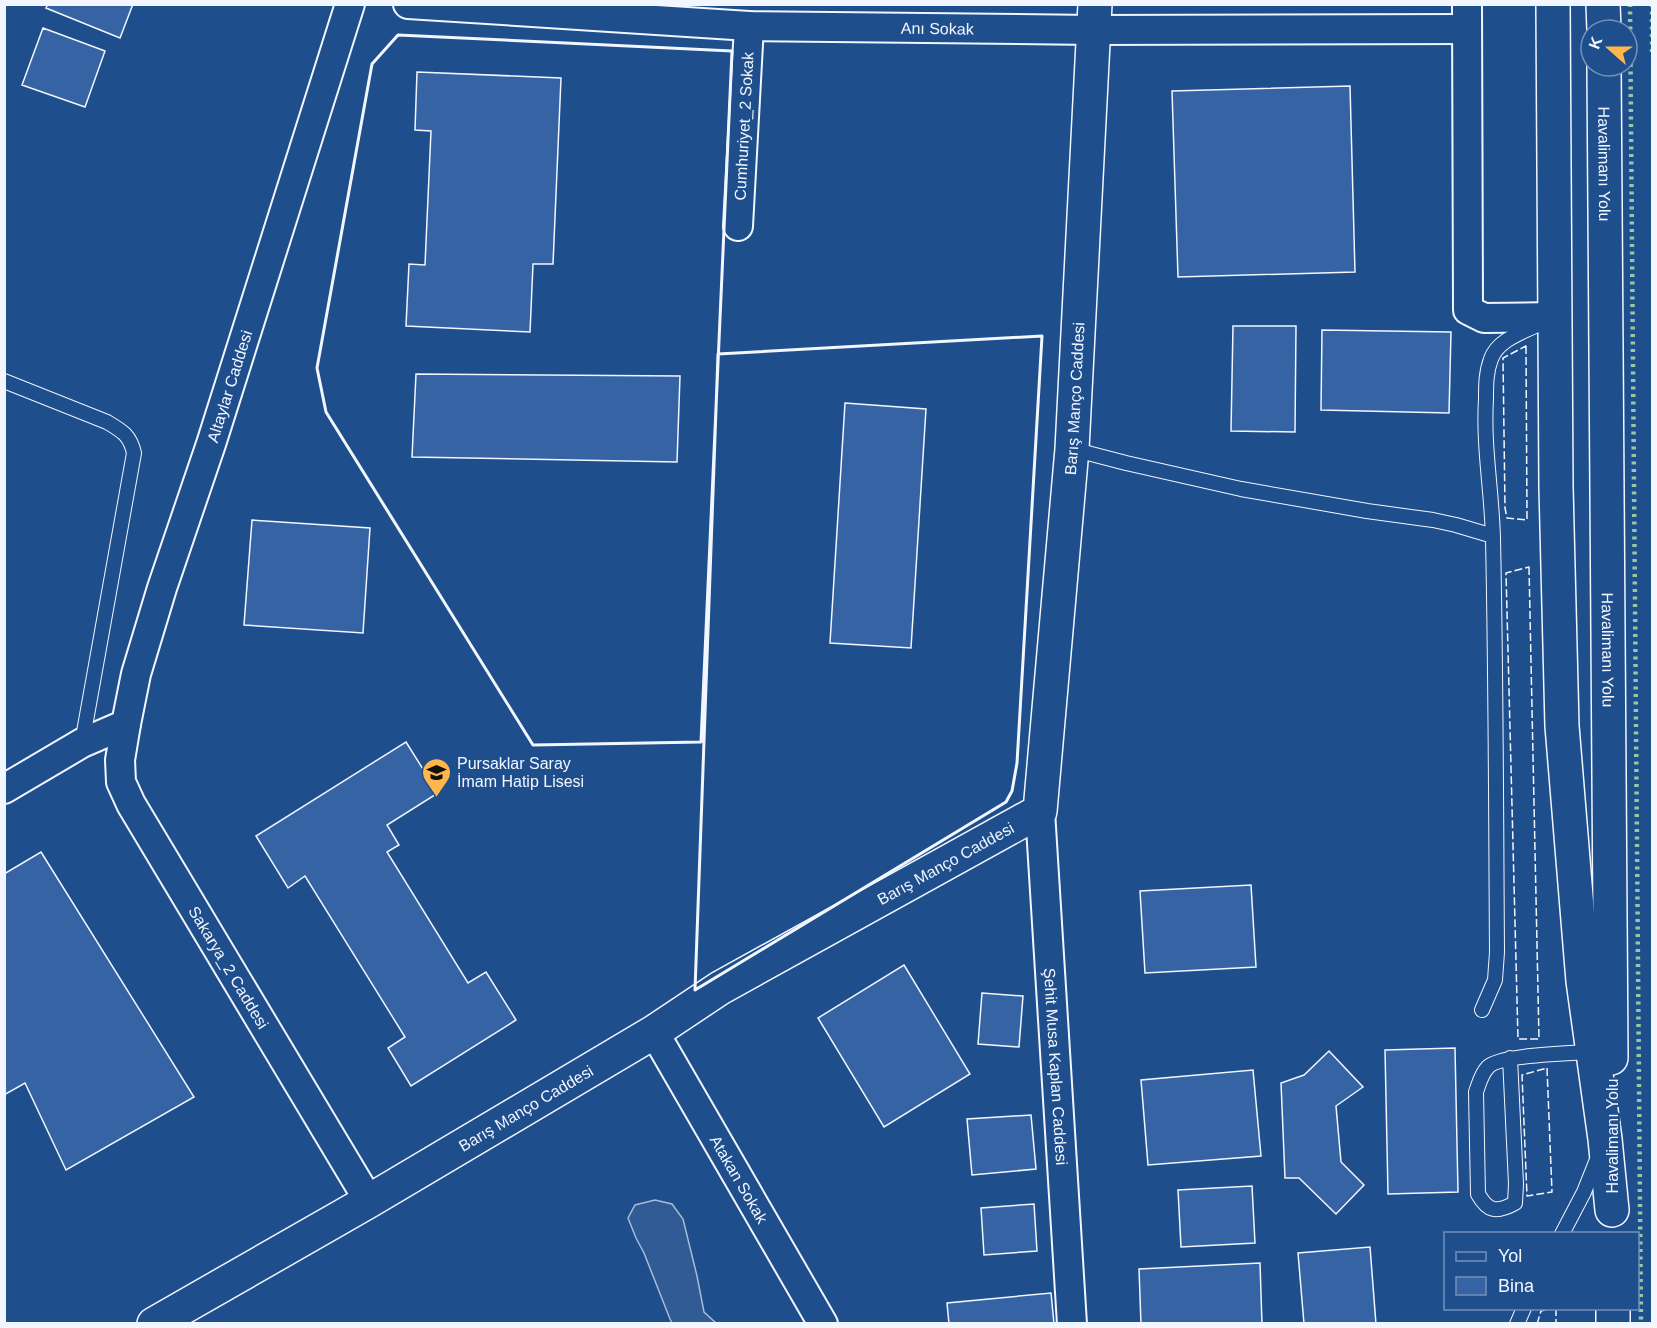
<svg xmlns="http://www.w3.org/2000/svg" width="1657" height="1328" viewBox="0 0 1657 1328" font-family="Arial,sans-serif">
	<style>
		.built { fill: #305b95; stroke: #a8bbd7; stroke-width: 1.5 }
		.building { fill: #3563a3; stroke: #f2f6ff; stroke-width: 1.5 }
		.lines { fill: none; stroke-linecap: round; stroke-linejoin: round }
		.service-casing { stroke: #f2f6ff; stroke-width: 16 }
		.minor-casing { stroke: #f2f6ff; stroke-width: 32 }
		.tertiary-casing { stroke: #f2f6ff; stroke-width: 36 }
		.trunk-casing { stroke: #f2f6ff; stroke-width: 36 }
		.service { stroke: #1f4e8c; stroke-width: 14 }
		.minor { stroke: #1f4e8c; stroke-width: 28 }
		.tertiary { stroke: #1f4e8c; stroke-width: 33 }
		.trunk { stroke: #1f4e8c; stroke-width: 33 }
		.hedge { stroke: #97c8a6; stroke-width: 4.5; stroke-dasharray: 3 4.5; stroke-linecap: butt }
		.fence { stroke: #f2f6ff; stroke-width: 1.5; stroke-dasharray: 8 3; stroke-linecap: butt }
		.wall { stroke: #f2f6ff; stroke-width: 3 }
		.labels { text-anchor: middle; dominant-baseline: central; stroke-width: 4.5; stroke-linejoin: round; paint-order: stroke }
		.street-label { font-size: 16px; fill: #f2f6ff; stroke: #1f4e8c }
		.poi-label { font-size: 16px; fill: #f2f6ff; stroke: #1f4e8c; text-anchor: start }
	</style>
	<rect width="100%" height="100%" fill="#1f4e8c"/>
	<path class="built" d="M655 1200 672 1204 683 1219 697 1276 704 1312 716 1323H672L670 1319 644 1253 636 1238 628 1218 635 1205Z"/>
	<path class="building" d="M48 4H133L120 38 46 8Z
		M43 28 105 51 85 107 22 85Z
		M417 72 561 78 553 264H533L530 332 406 326 409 264 425 265 431 131 415 130Z
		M1350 86 1355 272 1178 277 1172 91Z
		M1233 326H1296L1295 432 1231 431Z
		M1322 330 1451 332 1449 413 1321 410Z
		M416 374 680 376 677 462 412 457Z
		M845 403 926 409 911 648 830 643Z
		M252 520 370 528 363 633 244 625Z
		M406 742 438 793 387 825 399 845 387 852 468 983 486 972 516 1020 411 1086 388 1048 405 1037 305 876 288 888 256 836Z
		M41 852 194 1097 66 1170 25 1083 4 1095V874Z
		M1251 885 1256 967 1145 973 1140 891Z
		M904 965 970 1074 884 1127 818 1018Z
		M982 993 1023 996 1019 1047 978 1044Z
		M1455 1048 1458 1192 1388 1194 1385 1050Z
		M1329 1051 1363 1087 1336 1106 1341 1162 1364 1185 1336 1214 1299 1178H1285L1281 1083 1304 1075Z
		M1253 1070 1261 1156 1148 1165 1141 1080Z
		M1031 1115 1036 1169 972 1175 967 1119Z
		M1252 1186 1255 1243 1181 1247 1178 1190Z
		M1034 1204 1037 1251 984 1255 981 1208Z
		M1370 1247 1376 1324H1304L1298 1253Z
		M1260 1263 1262 1324H1141L1139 1269Z
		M1051 1293 1054 1324H949L947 1303Z"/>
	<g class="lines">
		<defs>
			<path id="service" d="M4 381 107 422C122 431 130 435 134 453L82 743
				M1072 449 1126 463 1241 489 1367 511 1433 520 1456 525 1493 536
				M1482 1010 1495 980 1497 952C1496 815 1496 677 1493 539 1492 492 1483 446 1486 399 1486 385 1486 372 1491 359 1498 339 1524 332 1541 323
				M1510 1058 1516 1184 1515 1203C1497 1213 1488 1212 1478 1194L1476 1092C1479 1084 1481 1074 1488 1067 1499 1055 1573 1053 1593 1052
				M1562 1234 1584 1192 1598 1157
				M1517 1324 1524 1308"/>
			<g id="minor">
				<path id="s1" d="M408 4 749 26 1094 30 1467 29"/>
				<path d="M1467 4 1468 310 1484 318 1555 317"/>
				<path id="s2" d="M738 226 749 26"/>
				<path id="s3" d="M126 724 120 760 121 782 131 804 369 1201"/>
				<path id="s4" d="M4 789 82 743 126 724 136 674 162 588 211 444 350 4"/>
				<path id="s5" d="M1040 811 1072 1324"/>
				<path id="s6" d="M654 1032 823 1324"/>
			</g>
			<g id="tertiary">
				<path id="s7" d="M154 1324 369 1201 654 1032 720 988 1040 811 1072 449 1095 4"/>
			</g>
			<g id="trunk">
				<path d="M1553 4 1556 487 1562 726 1583 981 1605 1139 1612 1210"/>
				<path d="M1603 4 1604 30"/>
				<path id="s8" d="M1604 66 1611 1058"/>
				<path d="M1613 1308V1324"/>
			</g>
		</defs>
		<use href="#service" class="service-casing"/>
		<use href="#minor" class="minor-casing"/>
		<use href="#tertiary" class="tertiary-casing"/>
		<use href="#trunk" class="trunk-casing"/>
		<use href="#service" class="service"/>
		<use href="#minor" class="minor"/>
		<use href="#tertiary" class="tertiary"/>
		<use href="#trunk" class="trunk"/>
		<path class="hedge" d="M1630 4 1641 1324
			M1652 4V55"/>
		<path class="fence" d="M1526 346 1527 520 1507 518 1505 508 1503 358Z
			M1529 567 1539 1039H1518L1506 573Z
			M1547 1068 1552 1192 1527 1196 1522 1075Z
			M1556 1308V1324
			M1537 1324 1541 1311 1551 1308"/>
		<path class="wall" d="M398 35 732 51 701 742 533 745 326 412 317 368 372 64Z
			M1042 336 1017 763 1012 791 1006 802 695 990 718 354Z"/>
	</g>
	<defs>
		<symbol id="school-pin" viewBox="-11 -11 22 30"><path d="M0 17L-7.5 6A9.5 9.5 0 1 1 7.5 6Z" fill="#ffb74d" stroke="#1f4e8c"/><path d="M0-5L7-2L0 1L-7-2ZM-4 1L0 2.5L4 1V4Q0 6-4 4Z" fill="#111"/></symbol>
	</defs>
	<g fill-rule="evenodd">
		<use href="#school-pin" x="420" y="756" width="33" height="45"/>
	</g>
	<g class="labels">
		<g class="street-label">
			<text stroke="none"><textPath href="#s1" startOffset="530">Anı Sokak</textPath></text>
			<text stroke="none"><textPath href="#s2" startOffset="100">Cumhuriyet_2 Sokak</textPath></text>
			<text stroke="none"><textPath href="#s8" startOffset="98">Havalimanı Yolu</textPath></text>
			<text stroke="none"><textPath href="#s4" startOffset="492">Altaylar Caddesi</textPath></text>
			<text stroke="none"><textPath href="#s7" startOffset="1438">Barış Manço Caddesi</textPath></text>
			<text stroke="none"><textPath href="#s8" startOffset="584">Havalimanı Yolu</textPath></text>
			<text stroke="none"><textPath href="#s7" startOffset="916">Barış Manço Caddesi</textPath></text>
			<text stroke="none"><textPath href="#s3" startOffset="273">Sakarya_2 Caddesi</textPath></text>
			<text stroke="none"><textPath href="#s5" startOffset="256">Şehit Musa Kaplan Caddesi</textPath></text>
			<text stroke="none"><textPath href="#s7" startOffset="430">Barış Manço Caddesi</textPath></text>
			<text transform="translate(1612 1136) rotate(-90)">Havalimanı Yolu</text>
			<text stroke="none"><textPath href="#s6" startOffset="170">Atakan Sokak</textPath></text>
		</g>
		<g class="poi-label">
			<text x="457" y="763">Pursaklar Saray<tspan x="457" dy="18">İmam Hatip Lisesi</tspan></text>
		</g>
	</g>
	<rect width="1657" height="1328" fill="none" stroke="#f2f6ff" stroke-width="12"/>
	<rect x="1444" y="1232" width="195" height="78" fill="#1f4e8c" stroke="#7391ba" stroke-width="1.5"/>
	<rect x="1456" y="1252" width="30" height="9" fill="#1f4e8c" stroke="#7391ba" stroke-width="1.5"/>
	<text x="1498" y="1262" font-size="18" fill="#f2f6ff">Yol</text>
	<rect x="1456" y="1277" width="30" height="18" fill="#3563a3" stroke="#7391ba" stroke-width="1.5"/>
	<text x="1498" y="1292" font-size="18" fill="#f2f6ff">Bina</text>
	<g transform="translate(1609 48) rotate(291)"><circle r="28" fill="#1f4e8c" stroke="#7391ba" stroke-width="1.5"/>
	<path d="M0-4.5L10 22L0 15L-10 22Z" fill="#ffb74d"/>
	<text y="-9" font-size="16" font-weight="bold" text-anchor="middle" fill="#f2f6ff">K</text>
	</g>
</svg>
